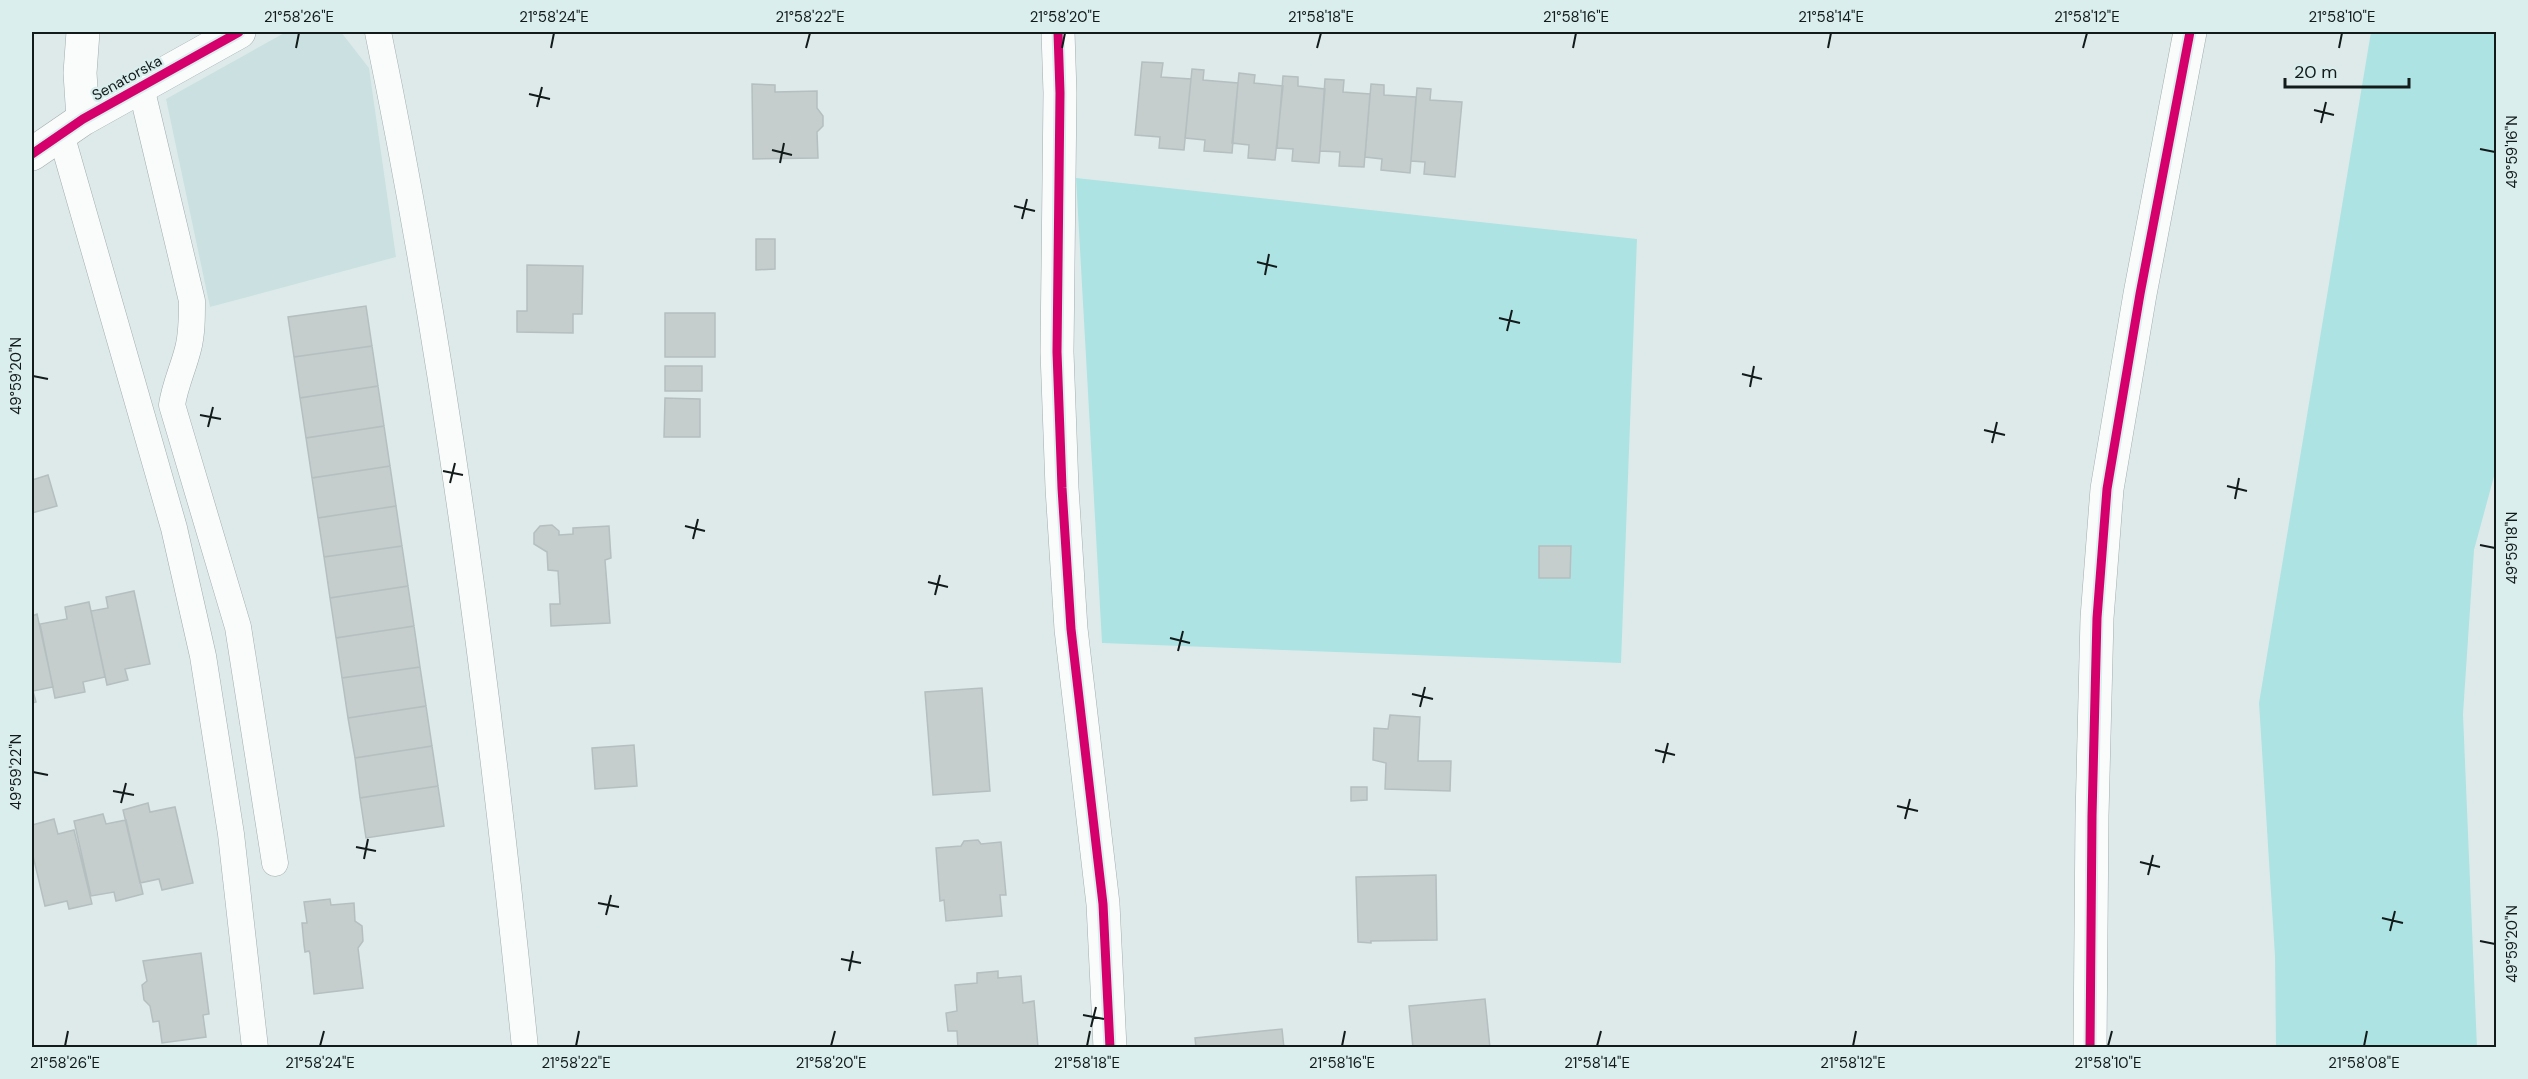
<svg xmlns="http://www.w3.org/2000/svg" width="2528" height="1079" viewBox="0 0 2528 1079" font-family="'DM Sans',sans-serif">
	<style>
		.built { fill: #cbe1e1 }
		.green { fill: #aee3e4 }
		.building { fill: #c5cdcd; stroke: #b5bfbf; stroke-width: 1.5 }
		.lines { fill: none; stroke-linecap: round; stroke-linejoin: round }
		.service-casing { stroke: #a3acac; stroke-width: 27 }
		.minor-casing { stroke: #a3acac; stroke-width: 34 }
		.service { stroke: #fafcfc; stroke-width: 26 }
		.minor { stroke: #fafcfc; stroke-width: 33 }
		.cycleway-casing { stroke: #daeeee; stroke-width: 13 }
		.cycleway { stroke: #d6006c; stroke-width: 9 }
		.ticks { fill: none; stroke: #121a1a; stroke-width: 2 }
		.labels { text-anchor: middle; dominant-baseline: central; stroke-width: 4.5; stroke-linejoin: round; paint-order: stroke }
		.street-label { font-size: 15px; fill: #121a1a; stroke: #daeeee }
		.neatline { fill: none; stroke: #121a1a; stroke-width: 2 }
		.ticks-label { font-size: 15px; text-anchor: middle; fill: #121a1a }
	</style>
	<rect width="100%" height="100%" fill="#deeaea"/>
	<path class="built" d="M286 32H341L369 68 396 257 210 307 166 99Z"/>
	<path class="green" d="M2371 32H2496V469L2474 550 2463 714 2477 1047H2276L2275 956 2259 703Z
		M1076 178 1637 239 1621 663 1102 643Z"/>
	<path class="building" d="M1142 62 1163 63 1161 77 1191 79 1184 150 1159 148 1160 137 1135 135Z
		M1192 69 1204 70 1203 80 1238 83 1232 153 1204 151 1205 140 1185 138Z
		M1239 73 1255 75 1254 83 1283 86 1275 160 1248 158 1249 145 1232 143Z
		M1283 76 1298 77V86L1325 89 1319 163 1292 161 1293 149 1277 148Z
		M1325 79 1344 80 1343 92 1370 94 1364 167 1339 166 1340 152 1320 151Z
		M752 84 775 85V92L817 91V108L823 116V126L817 132 818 158 753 159Z
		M1371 84 1384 85V95L1416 97 1410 173 1381 170 1382 159 1365 157Z
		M1417 88 1431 89 1430 100 1462 102 1455 177 1424 174 1425 162 1411 161Z
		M756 239H775V269L756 270Z
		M527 265 583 266 582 314H573V333L517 332V311H527Z
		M366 306 372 346 294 357 288 317Z
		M665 313H715V357H665Z
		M372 346 378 386 300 398 294 357Z
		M665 366H702V391H665Z
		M378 386 384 426 306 438 300 398Z
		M665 398 700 399V437H664Z
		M384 426 390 466 312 478 306 438Z
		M390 466 396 506 318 518 312 478Z
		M48 475 57 506 32 513V480Z
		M396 506 402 546 324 557 318 518Z
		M552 525 559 531V535L573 534V528L609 526 611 558 605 560 610 623 551 626 550 604H560L558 571 548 570 547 552 534 544V533L540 526Z
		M402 546 408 586 330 598 324 557Z
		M1539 546H1571L1570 578H1539Z
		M408 586 414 626 336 638 330 598Z
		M134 591 150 664 125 669 128 680 107 685 91 611 108 608 106 597Z
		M89 602 105 677 83 682 85 692 55 698 40 624 67 619 65 607Z
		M37 614 53 687 33 691 36 702 32 703V616Z
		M414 626 420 667 342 678 336 638Z
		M420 667 426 706 348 718 342 678Z
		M982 688 990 791 933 795 925 692Z
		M426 706 432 746 355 758 348 718Z
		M1390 715 1420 717 1418 761H1451L1450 791 1385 789 1386 763 1373 760 1374 728 1388 729Z
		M634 745 637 786 595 789 592 748Z
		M432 746 438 786 360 798 355 758Z
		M438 786 444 826 366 838 360 798Z
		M1351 787H1367V800L1351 801Z
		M148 803 150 812 175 807 193 883 162 890 159 879 140 883 123 810Z
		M103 814 106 824 126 820 143 894 116 901 114 892 91 896 74 821Z
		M54 819 58 834 74 830 92 904 69 909 67 901 45 906 32 852V825Z
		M978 840 981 844 1001 842 1006 895H1000L1002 916 946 921 944 900 940 901 936 848 961 846 964 841Z
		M1436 875 1437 940 1371 941V943L1358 942 1356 877Z
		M330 899 331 905 354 903 355 921 362 926 363 941 358 948 363 988 314 994 310 954 309 951 305 952 304 945 302 923H307L304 902Z
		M201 953 209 1014 203 1015 206 1037 162 1043 159 1021 153 1022 150 1006 144 1000 142 985 147 981 143 961Z
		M998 971V978L1021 976 1023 1003 1034 1001 1038 1047 958 1048 957 1031H948L946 1013 957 1011 955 985 977 983V973Z
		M1485 999 1490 1048H1413L1409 1006Z
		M1282 1029 1284 1048H1196L1195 1038Z"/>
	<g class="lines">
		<defs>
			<path id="service" d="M378 32C447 366 491 708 525 1048
				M141 87 192 301C192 317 192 334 188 349 183 369 175 385 172 405L238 627 275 863
				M61 134 174 528 203 656 231 834 255 1048"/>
			<path id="minor" d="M83 32 80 73 83 119
				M1058 32 1060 93 1057 352 1062 488 1071 629 1103 904 1110 1048
				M32 154 83 119 239 32
				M2090 1048 2092 816 2097 618 2107 489 2140 294 2190 32"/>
		</defs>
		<use href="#service" class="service-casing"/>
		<use href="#minor" class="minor-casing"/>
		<use href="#service" class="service"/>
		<use href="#minor" class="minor"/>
		<defs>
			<path id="cycleway" d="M1058 32 1060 93 1057 352 1062 488 1071 629 1103 904 1110 1048
				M32 154 83 119 239 32
				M2090 1048 2092 816 2097 618 2107 489 2140 294 2190 32"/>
		</defs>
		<use href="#cycleway" class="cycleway-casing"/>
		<use href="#cycleway" class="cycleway"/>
	</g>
	<path class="ticks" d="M296 48 299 33M551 48 554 33M806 48 810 33M1062 48 1065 33M1317 48 1321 33M1573 48 1576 33M1828 48 1831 33M2083 48 2087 33M2339 48 2342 33M529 94 550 99M537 107 542 87M2314 110 2334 115M2321 123 2326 102M2480 149 2495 152M772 150 792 155M780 163 784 143M1014 206 1035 211M1022 219 1027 199M1257 262 1277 267M1265 275 1269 254M1499 318 1520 323M1507 331 1512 310M1742 374 1762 379M33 376 48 379M1750 387 1754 366M200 415 221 419M208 427 213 407M1984 430 2005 435M1992 443 1997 422M443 471 463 475M450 483 455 463M2227 486 2247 491M2235 499 2239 478M685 526 705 531M693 539 698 519M2480 545 2495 548M928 582 948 587M935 595 940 575M1170 638 1190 643M1178 651 1183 631M1412 694 1433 699M1420 707 1425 687M1655 750 1675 755M1663 763 1668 743M33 772 48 775M113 791 134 795M121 803 126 783M1897 806 1918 811M1905 819 1910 799M356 847 376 851M364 859 368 839M2140 862 2160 867M2148 875 2153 855M598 903 619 907M606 915 611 895M2382 918 2403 923M2390 931 2395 911M2480 941 2495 944M841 959 861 963M849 971 853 951M1083 1015 1104 1019M1091 1027 1096 1007M65 1046 68 1031M320 1046 324 1031M576 1046 579 1031M831 1046 835 1031M1087 1046 1090 1031M1342 1046 1345 1031M1597 1046 1601 1031M1853 1046 1856 1031M2108 1046 2112 1031M2364 1046 2367 1031"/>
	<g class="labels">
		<g class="street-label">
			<text transform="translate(127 78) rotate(-29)">Senatorska</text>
		</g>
	</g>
	<rect width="2528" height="1079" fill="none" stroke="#daeeee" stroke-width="66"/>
	<path d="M2285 78v9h124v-9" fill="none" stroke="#121a1a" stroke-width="3"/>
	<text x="2294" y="78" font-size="18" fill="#121a1a" stroke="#daeeee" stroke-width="4.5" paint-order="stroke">20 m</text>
	<rect x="33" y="33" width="2462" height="1013" class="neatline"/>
	<g class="ticks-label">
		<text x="299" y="22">21°58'26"E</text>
		<text x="554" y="22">21°58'24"E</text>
		<text x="810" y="22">21°58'22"E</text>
		<text x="1065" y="22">21°58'20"E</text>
		<text x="1321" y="22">21°58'18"E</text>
		<text x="1576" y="22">21°58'16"E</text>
		<text x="1831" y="22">21°58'14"E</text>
		<text x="2087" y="22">21°58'12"E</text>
		<text x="2342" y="22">21°58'10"E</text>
		<text transform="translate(2512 152) rotate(-90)" y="5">49°59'16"N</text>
		<text transform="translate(16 376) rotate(-90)" y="5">49°59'20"N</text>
		<text transform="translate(2512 548) rotate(-90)" y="5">49°59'18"N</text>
		<text transform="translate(16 772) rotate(-90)" y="5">49°59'22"N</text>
		<text transform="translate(2512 944) rotate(-90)" y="5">49°59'20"N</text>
		<text x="65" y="1068">21°58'26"E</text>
		<text x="320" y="1068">21°58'24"E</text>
		<text x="576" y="1068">21°58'22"E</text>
		<text x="831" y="1068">21°58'20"E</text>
		<text x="1087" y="1068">21°58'18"E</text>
		<text x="1342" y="1068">21°58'16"E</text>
		<text x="1597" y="1068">21°58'14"E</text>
		<text x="1853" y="1068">21°58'12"E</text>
		<text x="2108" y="1068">21°58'10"E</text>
		<text x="2364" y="1068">21°58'08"E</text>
	</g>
</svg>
